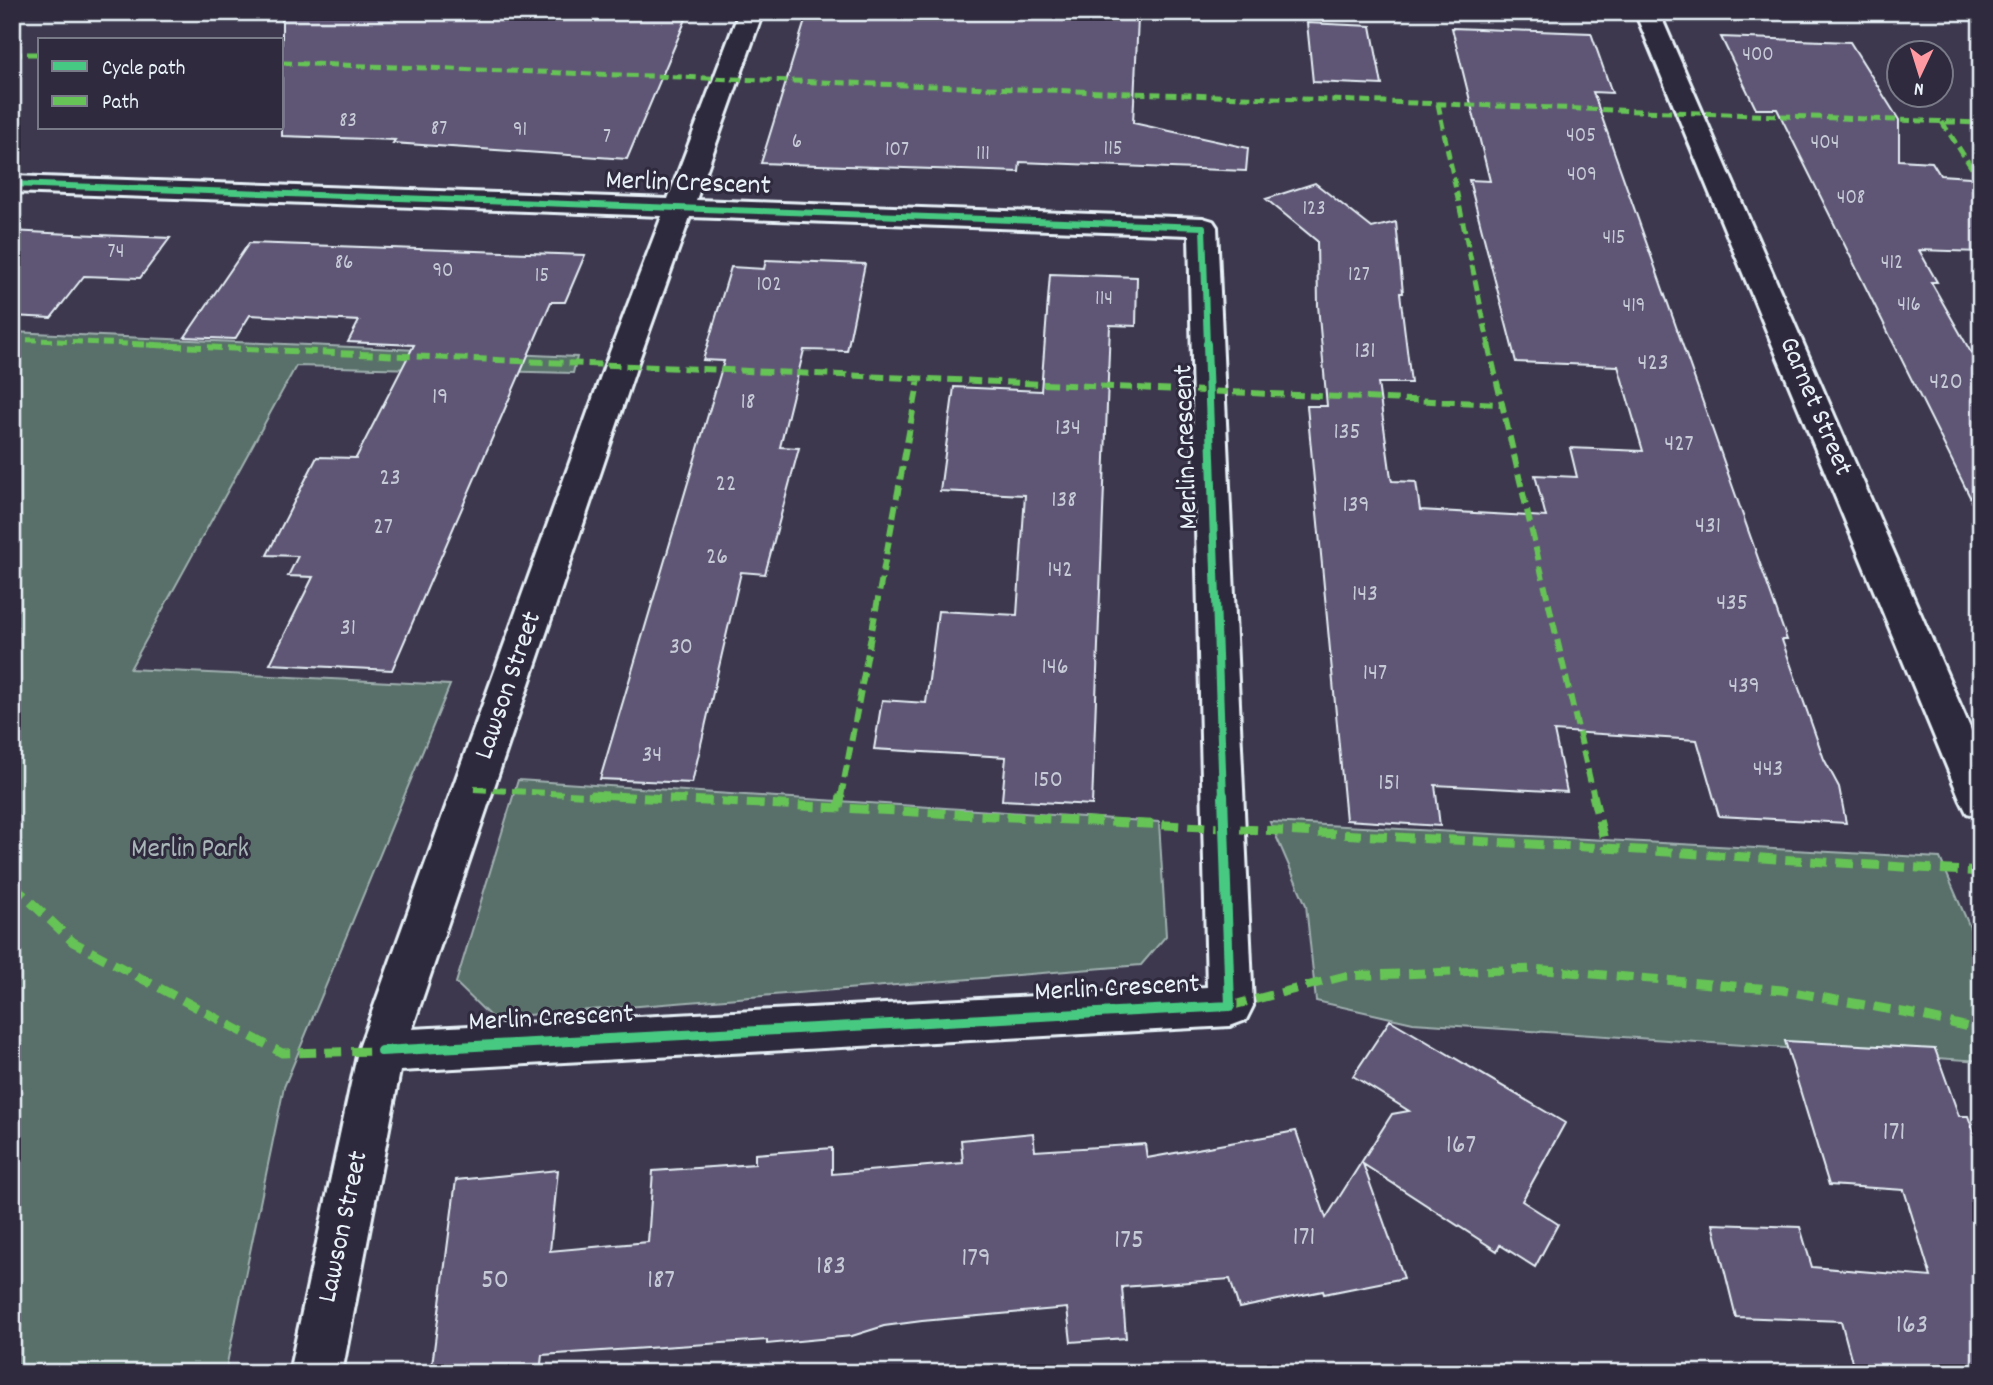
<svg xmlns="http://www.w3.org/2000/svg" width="1993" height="1385" viewBox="0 0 1993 1385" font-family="Dekko,sans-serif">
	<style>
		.green { fill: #596f69; stroke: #a0b0b0; stroke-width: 2 }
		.building { fill: #5f5774; stroke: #e8f1f8; stroke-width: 2 }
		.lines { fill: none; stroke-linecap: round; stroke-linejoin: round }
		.minor-casing { stroke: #e8f1f8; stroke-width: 6 }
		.minor { fill: #2f2a3d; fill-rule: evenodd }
		.quiet-far2 { stroke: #66c356; stroke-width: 5; stroke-dasharray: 10 5; stroke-linecap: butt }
		.quiet-far1 { stroke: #66c356; stroke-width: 6; stroke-dasharray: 13 6; stroke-linecap: butt }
		.quiet { stroke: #66c356; stroke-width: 9; stroke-dasharray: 17 9; stroke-linecap: butt }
		.cycleway-far2-casing { stroke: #2f2a3d; stroke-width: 10 }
		.cycleway-far1-casing { stroke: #2f2a3d; stroke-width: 12 }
		.cycleway-casing { stroke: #2f2a3d; stroke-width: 15 }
		.cycleway-far2 { stroke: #46c982; stroke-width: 6 }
		.cycleway-far1 { stroke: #46c982; stroke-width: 8 }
		.cycleway { stroke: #46c982; stroke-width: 10 }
		.labels { text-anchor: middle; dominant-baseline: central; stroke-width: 6; stroke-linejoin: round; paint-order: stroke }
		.far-number-label { font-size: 21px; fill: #c6cad7 }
		.number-label { font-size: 24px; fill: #c6cad7 }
		.street-label { font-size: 28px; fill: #e8f1f8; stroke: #2f2a3d }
		.park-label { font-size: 28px; fill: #a8b6b8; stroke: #2f2a3d }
		.near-number-label { font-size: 28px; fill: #c6cad7 }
	</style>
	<rect width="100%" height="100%" fill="#3d384e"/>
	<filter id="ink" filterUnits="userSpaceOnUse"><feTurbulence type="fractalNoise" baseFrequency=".0143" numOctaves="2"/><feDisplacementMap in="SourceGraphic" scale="14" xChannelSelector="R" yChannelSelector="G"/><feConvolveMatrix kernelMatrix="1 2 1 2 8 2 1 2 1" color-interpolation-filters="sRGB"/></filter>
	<g filter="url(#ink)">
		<path class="green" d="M12 332 577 357 573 373 296 366 130 669 450 685 284 1087 225 1373H12Z
			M518 780 1159 822 1166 936 1141 965 492 1018 456 983Z
			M1270 822 1940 858 1981 953V1061L1413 1023 1316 1001 1306 905Z"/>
		<path class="building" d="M282 12H689L627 159 393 143 395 140 282 136Z
			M875 12H983L1138 18 1133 123 1248 148 1246 171 1020 162 1019 172 761 163 807 14 874 16Z
			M1307 23 1371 26 1382 85 1313 82Z
			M1452 28 1591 33 1612 93 1593 92 1787 640H1782L1824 759 1839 787 1846 823 1719 816 1697 740 1554 731 1567 792 1435 785 1440 826 1346 820 1307 406H1327L1318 305 1317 241 1266 199 1315 183 1372 228 1396 222 1403 293H1400L1411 383H1378L1391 478 1392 481 1416 482 1420 510 1546 517 1535 475 1577 477 1570 448 1643 451 1618 366 1516 362 1469 180 1490 181Z
			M1721 37 1850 42 1899 120V160L1932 162 1940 175 1970 177 1981 195V252L1919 250 1937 282H1931L1981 370V519L1777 109H1756Z
			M12 231 49 233 170 238 140 278 84 276 51 318 12 316Z
			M249 243 585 255 565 302H551L392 670 270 664 313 577 288 576 298 556 267 555 317 457 356 458 414 345 348 342 359 321 250 315 235 339 185 337Z
			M766 260 865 264 847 351 804 350 780 447 799 448 765 574 741 572 692 783 600 779 724 361 703 360 731 267 764 269Z
			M1050 274 1137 277 1136 326 1110 325 1092 805 1002 800 1006 757 874 749 882 700 926 703 938 611 1017 615 1025 495 940 491 954 387 1041 391Z
			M1390 1020 1565 1123 1522 1201 1558 1224 1535 1267 1500 1245 1497 1251 1363 1164 1404 1278 1324 1294 1323 1291 1239 1308 1230 1279 1122 1287 1126 1338 1071 1342 1067 1308 922 1321 884 1326 852 1336 767 1344V1340L542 1355 540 1373H431L456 1180 558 1170 550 1251 648 1242 653 1171 755 1164V1154L832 1148V1174L963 1163 961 1140 1033 1133 1035 1151 1145 1144 1147 1158 1296 1131 1326 1218 1392 1114 1409 1111 1353 1076Z
			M1785 1041 1935 1049 1959 1116H1968L1981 1152V1373H1855L1841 1321 1736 1317 1713 1224 1800 1227 1812 1267 1931 1277 1904 1190 1829 1185Z"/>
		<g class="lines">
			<defs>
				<path id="minor" d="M739 12H763L696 200 1203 218 1213 221 1217 227 1253 1006 1246 1020 1230 1026 400 1071 342 1373H289L358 1051 605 365 662 216 12 192V176L668 199ZM690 217 1189 235 1207 987 412 1029 637 365Z
					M1635 12H1659L1981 753V817L1967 813 1961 801Z"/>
			</defs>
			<use href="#minor" class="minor-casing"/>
			<use href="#minor" class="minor"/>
			<path class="quiet-far2" d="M12 54H40
				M282 63 1981 123
				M1438 104 1489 346
				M1942 122 1981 182
				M12 339 172 346"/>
			<path class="quiet-far1" d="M132 344 1501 404
				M1488 344 1594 797
				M474 789 624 797
				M841 797 919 379"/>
			<path class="quiet" d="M591 795 1606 848 1981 872
				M1593 795 1606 848
				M839 808 841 795
				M12 884 73 942 282 1053 381 1051
				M1230 1006 1345 976 1533 969 1782 990 1914 1014 1981 1030"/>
			<defs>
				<path id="cycleway-far2" d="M12 184 1203 227 1207 346"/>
				<path id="cycleway-far1" d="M1207 344 1223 797"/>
				<path id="cycleway" d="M381 1051 1230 1006 1223 795"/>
			</defs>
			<use href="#cycleway-far2" class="cycleway-far2-casing"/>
			<use href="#cycleway-far1" class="cycleway-far1-casing"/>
			<use href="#cycleway" class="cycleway-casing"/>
			<use href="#cycleway-far2" class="cycleway-far2"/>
			<use href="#cycleway-far1" class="cycleway-far1"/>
			<use href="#cycleway" class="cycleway"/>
		</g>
	</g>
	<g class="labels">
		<g class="far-number-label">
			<text x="1758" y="56">400</text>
			<text x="348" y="122">83</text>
			<text x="439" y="130">87</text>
			<text x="520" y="131">91</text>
			<text x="1581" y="137">405</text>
			<text x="607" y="138">7</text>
			<text x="797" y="143">6</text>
			<text x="1825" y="144">404</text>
			<text x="1113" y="150">115</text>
			<text x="897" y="151">107</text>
			<text x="983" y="155">111</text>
			<text x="1582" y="176">409</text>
			<text x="1851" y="199">408</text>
			<text x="1314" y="210">123</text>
			<text x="1614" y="239">415</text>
			<text x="116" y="253">74</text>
			<text x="344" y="264">86</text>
			<text x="1892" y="264">412</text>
			<text x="443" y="272">90</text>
			<text x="1359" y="276">127</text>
			<text x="542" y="277">15</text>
			<text x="769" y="286">102</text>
			<text x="1104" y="300">114</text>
			<text x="1909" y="306">416</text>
			<text x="1634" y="307">419</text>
		</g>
		<g class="number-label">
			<text x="1365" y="352">131</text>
			<text x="1653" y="364">423</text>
			<text x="1946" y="383">420</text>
			<text x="440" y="398">19</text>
			<text x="748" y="403">18</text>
			<text x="1068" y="429">134</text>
			<text x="1347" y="433">135</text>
			<text x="1679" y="445">427</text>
			<text x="390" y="479">23</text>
			<text x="726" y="485">22</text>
			<text x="1064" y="501">138</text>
			<text x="1356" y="506">139</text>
			<text x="1708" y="527">431</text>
			<text x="383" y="528">27</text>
			<text x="717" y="558">26</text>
			<text x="1060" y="571">142</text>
			<text x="1365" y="595">143</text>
			<text x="1732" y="604">435</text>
			<text x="348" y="629">31</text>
			<text x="681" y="648">30</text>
			<text x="1055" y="668">146</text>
			<text x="1375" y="674">147</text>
			<text x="1744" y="687">439</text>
			<text x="652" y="756">34</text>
			<text x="1768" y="770">443</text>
			<text x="1048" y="781">150</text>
			<text x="1389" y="784">151</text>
		</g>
		<g class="street-label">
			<text transform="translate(688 185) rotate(2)">Merlin Crescent</text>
			<text transform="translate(1814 407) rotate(67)">Garnet Street</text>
			<text transform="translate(1188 447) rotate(-92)">Merlin Crescent</text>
			<text transform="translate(510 686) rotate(-71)">Lawson Street</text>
			<text transform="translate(1117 990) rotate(-3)">Merlin Crescent</text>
			<text transform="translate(551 1020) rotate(-3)">Merlin Crescent</text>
			<text transform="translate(345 1227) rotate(-78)">Lawson Street</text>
		</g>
		<g class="park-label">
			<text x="190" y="851">Merlin Park</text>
		</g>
		<g class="near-number-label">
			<text x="1894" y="1134">171</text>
			<text x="1461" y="1147">167</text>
			<text x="1304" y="1239">171</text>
			<text x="1129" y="1242">175</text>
			<text x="976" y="1260">179</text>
			<text x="831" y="1268">183</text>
			<text x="495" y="1282">50</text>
			<text x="661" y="1282">187</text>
			<text x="1912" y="1327">163</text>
		</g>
	</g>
	<rect width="1993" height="1385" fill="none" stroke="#2f2a3d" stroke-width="42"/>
	<rect x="21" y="21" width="1951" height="1343" fill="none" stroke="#e8f1f8" stroke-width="2.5" filter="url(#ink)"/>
	<rect x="38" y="38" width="245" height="91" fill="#2f2a3d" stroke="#797a88" stroke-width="2"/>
	<rect x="52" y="61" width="35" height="10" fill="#46c982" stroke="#797a88" stroke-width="2"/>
	<text x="102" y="74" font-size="21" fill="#e8f1f8">Cycle path</text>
	<rect x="52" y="96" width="35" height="10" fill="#66c356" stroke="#797a88" stroke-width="2"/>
	<text x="102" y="108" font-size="21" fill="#e8f1f8">Path</text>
	<g transform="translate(1920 74) rotate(184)"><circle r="33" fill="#2f2a3d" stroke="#797a88" stroke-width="2"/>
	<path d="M0-5L12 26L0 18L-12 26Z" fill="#ff9aa2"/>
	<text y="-10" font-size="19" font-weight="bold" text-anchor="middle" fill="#e8f1f8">N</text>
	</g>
</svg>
